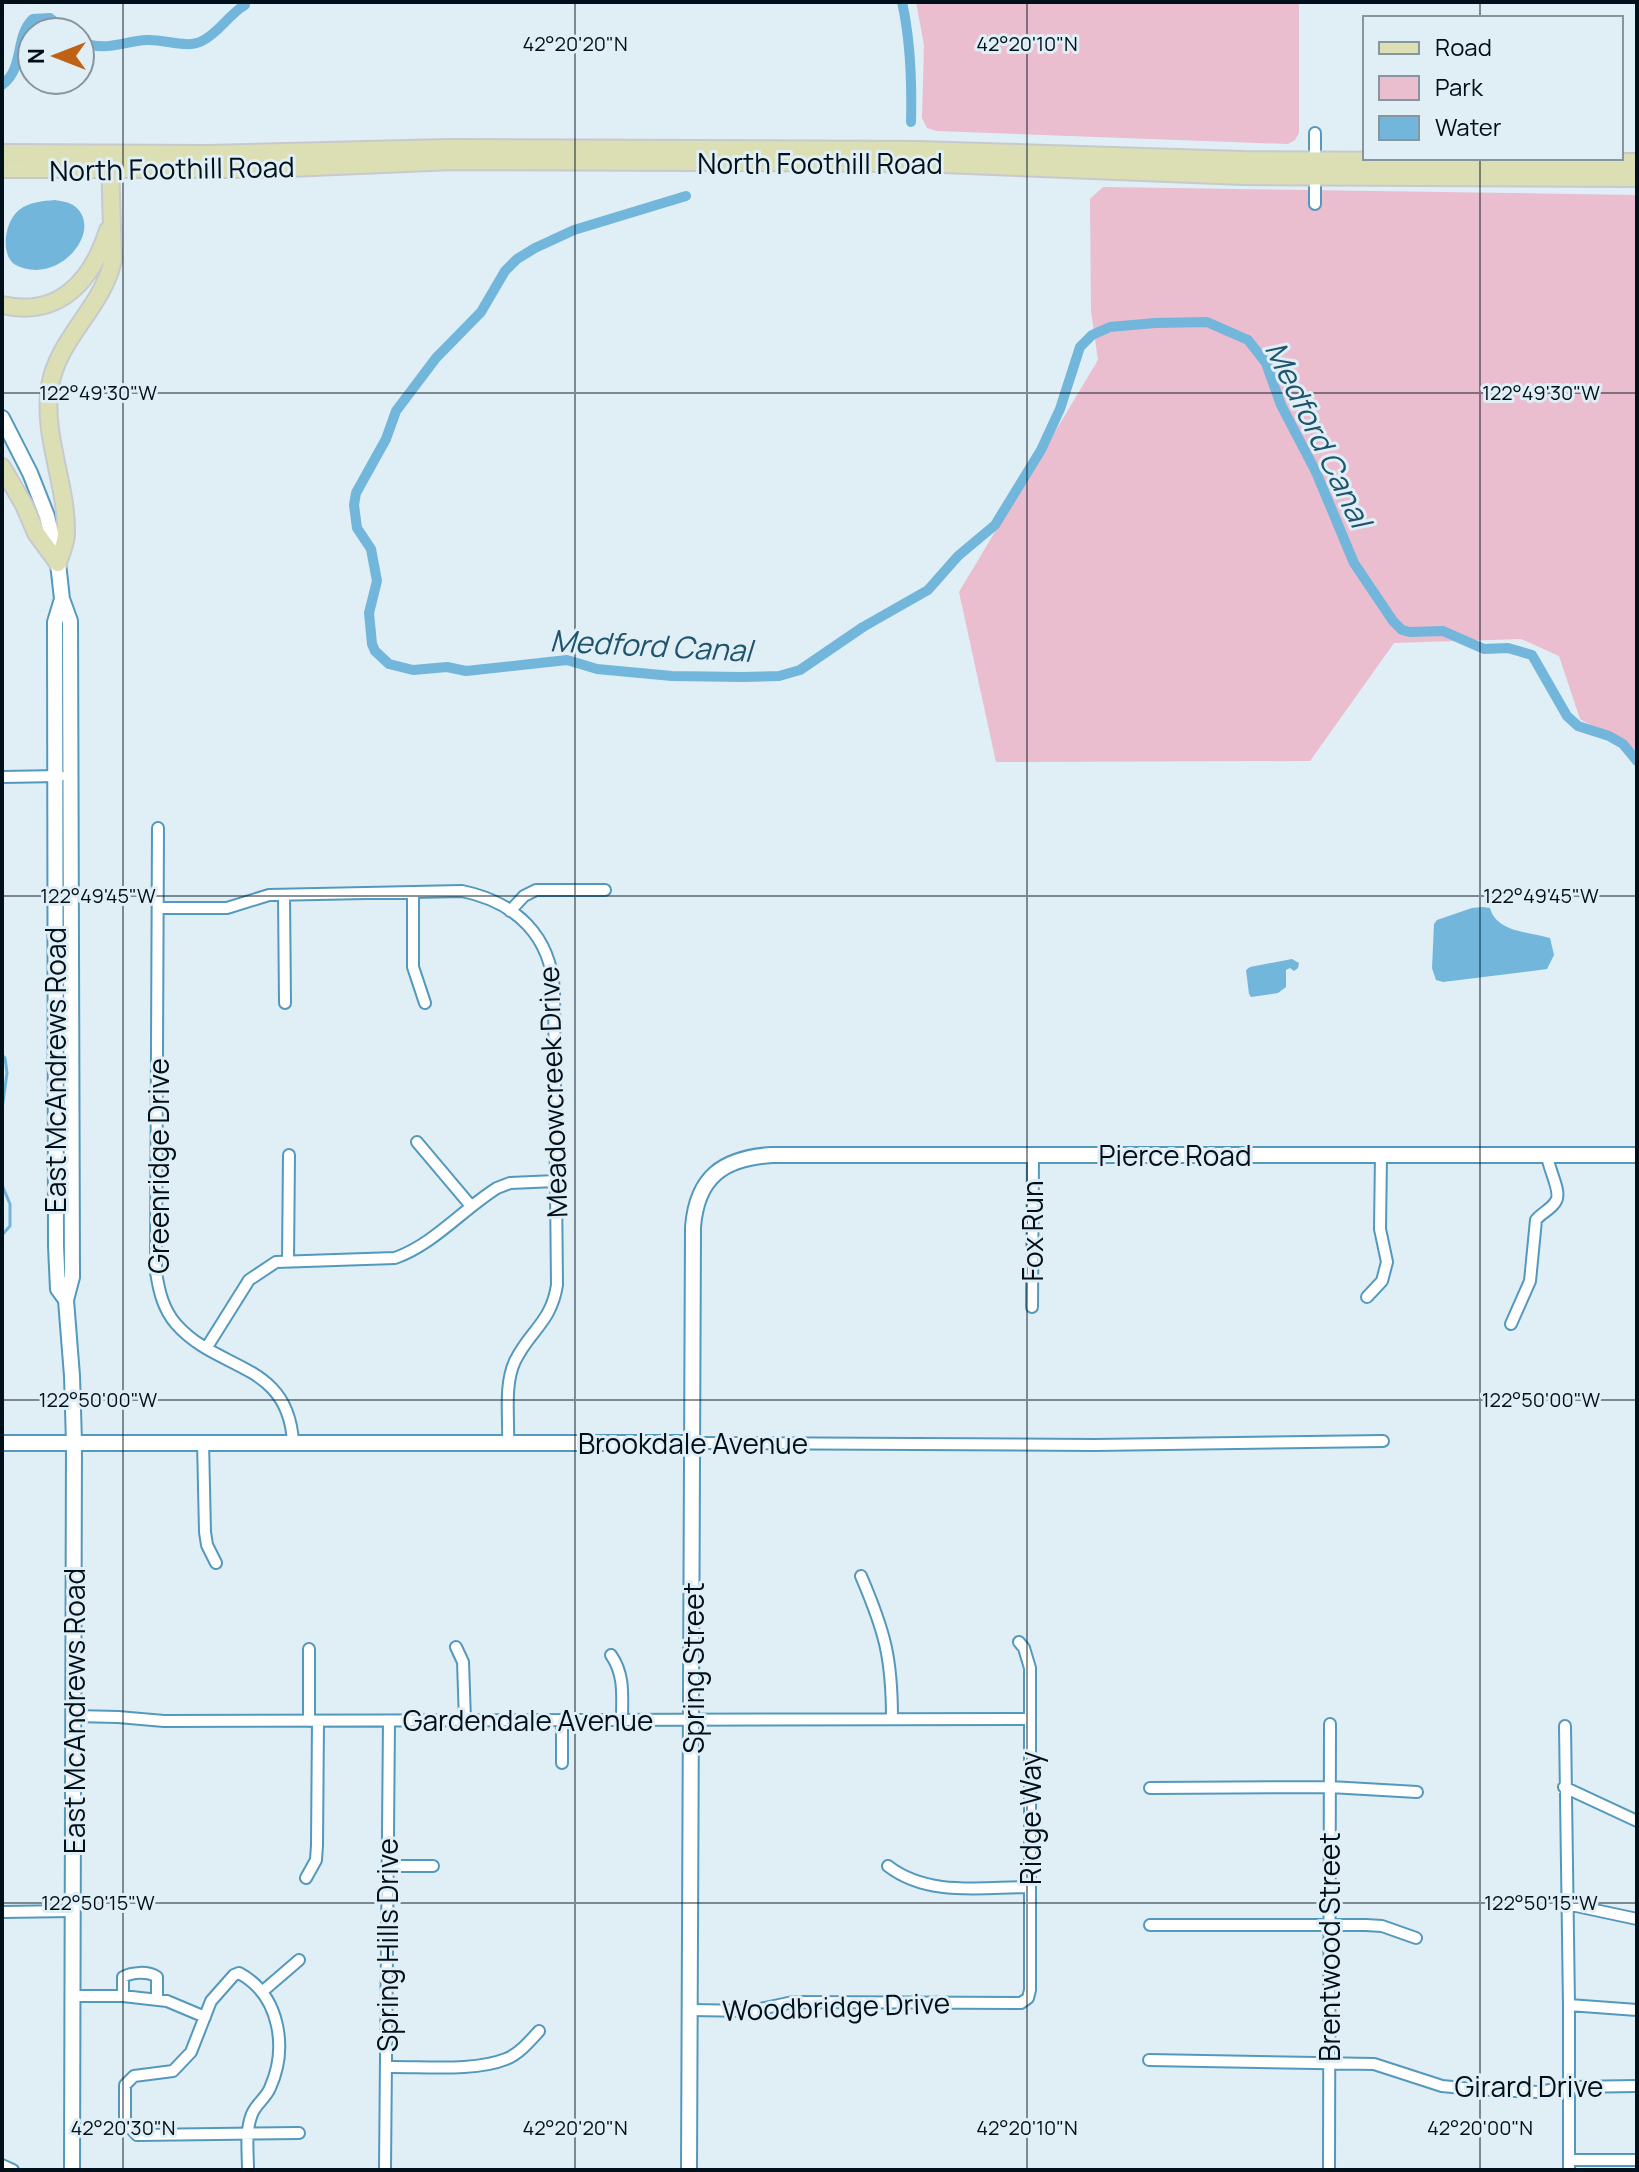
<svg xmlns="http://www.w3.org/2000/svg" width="1639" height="2172" viewBox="0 0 1639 2172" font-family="Manrope,sans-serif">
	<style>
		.green { fill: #eabdcf }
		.water { fill: #72b6db }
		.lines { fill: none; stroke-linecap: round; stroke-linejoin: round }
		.stream { stroke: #72b6db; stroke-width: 3 }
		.canal { stroke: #72b6db; stroke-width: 10 }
		.street-casing { stroke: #5399bd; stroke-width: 14 }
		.secondary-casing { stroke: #5399bd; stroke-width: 18 }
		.primary-casing { stroke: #c7cacd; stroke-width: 20 }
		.street { stroke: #fff; stroke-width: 10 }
		.secondary { stroke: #fff; stroke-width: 14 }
		.primary { stroke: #dbdfb3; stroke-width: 16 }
		.ticks { fill: none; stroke: #00101b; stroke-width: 2; stroke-opacity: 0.45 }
		.labels { text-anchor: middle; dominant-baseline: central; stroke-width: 6; stroke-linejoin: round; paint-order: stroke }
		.street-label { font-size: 28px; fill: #00101b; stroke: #e0eef5 }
		.water-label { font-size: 30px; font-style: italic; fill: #1e546e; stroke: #e0eef5 }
		.ticks-label { font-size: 20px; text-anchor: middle; fill: #00101b; stroke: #e0eef5; stroke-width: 6; stroke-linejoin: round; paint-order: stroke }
	</style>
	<rect width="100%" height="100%" fill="#e0eef5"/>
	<path class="green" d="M916 2H1299V133L1295 140 1288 144 937 131 927 128 922 118 924 45Z
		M1103 187 1637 195V751L1580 719 1559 656 1521 639 1394 643 1310 761 996 762 959 592 1098 360 1091 311 1090 199Z"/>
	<path class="water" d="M55 200C60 201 68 202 73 205 107 228 58 289 14 264 0 253 5 221 19 210 29 202 43 201 55 200Z
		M1483 907 1490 908C1496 932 1529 932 1550 938L1554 955 1547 969 1443 982 1436 980 1432 968 1434 924 1437 920 1472 908Z
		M1292 959 1299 963 1298 968 1294 971 1290 968 1286 970V987L1278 993 1251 997 1249 994 1246 970 1250 967Z"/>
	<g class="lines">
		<path class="stream" d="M2 628V677
			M2 1055 5 1058 7 1073 2 1109
			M2 1185 10 1204V1226L2 1235"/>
		<path class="canal" d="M902 2C911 42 912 81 911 122
			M80 41C106 53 122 41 147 40 165 39 186 49 202 41 219 33 229 14 245 5
			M2 85C25 68 14 37 33 19L50 18 67 32
			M686 196 574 230 535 248 517 259 505 271 481 312 436 358 396 411 386 439 356 493 354 505 357 528 371 549 377 581 369 613 372 644 375 651 389 664 413 670 447 667 466 671 567 660 597 669 672 676 742 677 779 676 800 670 863 627 928 590 958 556 995 525 1041 450 1060 409 1080 347 1092 335 1110 327 1155 323 1207 322 1248 340 1266 363 1281 405 1316 472 1354 563 1393 621 1402 630 1410 632 1443 631 1484 649 1508 648 1532 655 1567 716 1578 726 1609 736 1623 744 1637 761"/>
		<defs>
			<path id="street" d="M1315 204V133
				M2 777 60 776
				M158 828 156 1272C159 1291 163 1309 176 1324 218 1372 288 1361 293 1442
				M413 892V967L425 1003
				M284 895 285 1003
				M158 908H227L269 895 462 891C516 902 551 936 554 991L557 1285C551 1323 530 1330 515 1361 504 1384 509 1416 508 1441
				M510 911 524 896 536 890H605
				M417 1142 471 1206
				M288 1261 289 1155
				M1367 1297 1382 1281 1387 1262 1380 1229 1381 1155
				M1032 1307 1033 1155
				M1511 1324 1530 1281 1536 1220C1541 1213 1552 1209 1556 1201 1562 1192 1548 1168 1547 1155
				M207 1347 249 1280 276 1262 395 1258C434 1244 462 1210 497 1188L510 1183 556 1181
				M203 1441 205 1532 207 1545 216 1563
				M694 1443 1095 1445 1383 1441
				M861 1576C885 1632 892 1658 892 1719
				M456 1647 463 1662 465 1720
				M611 1655C625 1675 622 1696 622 1720
				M74 1716 118 1717 164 1721 1030 1719
				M562 1720V1763
				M309 1721V1649
				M1565 1726 1569 2005V2170
				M1564 1787 1637 1821
				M1150 1788 1330 1787 1417 1792
				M388 1866H433
				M888 1866C928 1897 982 1887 1029 1887
				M306 1878 316 1860 317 1845 318 1721
				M1567 1904 1637 1919
				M2 1912 73 1911
				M1150 1925H1366L1382 1926 1416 1938
				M263 1991 299 1960
				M73 1996H123L167 2001 205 2017
				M123 1996V1977C132 1972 148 1971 157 1977V2000
				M1569 2005 1637 2010
				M691 2010 751 2011 793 2002 1021 2003 1028 1998 1030 1990V1668L1024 1648 1019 1642
				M1149 2060 1374 2064 1442 2086 1473 2089 1538 2092 1569 2087 1637 2086
				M386 2067C421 2066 474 2072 506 2059 519 2054 530 2041 539 2031
				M1569 2160H1637
				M2 2165 13 2170
				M248 2170C248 2152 245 2131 252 2114 256 2104 266 2098 270 2088 288 2048 280 1995 239 1973L234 1975 211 2001 191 2052 173 2071 134 2076 125 2085V2122L137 2135 299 2133
				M385 2170 389 1721
				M1329 2170 1330 1724"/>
			<path id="secondary" d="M2 418 30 473 47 516 58 563 62 599 70 621 72 1277 66 1300 72 1376 74 1443 72 2170
				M62 599 55 622 56 1246 58 1289 66 1300
				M2 1443H694
				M689 2170 693 1227C697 1177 723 1158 772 1155H1637"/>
			<path id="primary" d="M2 153 208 154 448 148 918 150 1243 160 1637 162
				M2 169H266L453 161 917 163 1243 176 1637 178
				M2 305C59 318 92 281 108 230
				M2 467 24 505 36 533 58 563
				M58 563C61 553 66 543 66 533 67 484 42 435 50 386 58 338 103 307 113 260L110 159"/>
		</defs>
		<use href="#street" class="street-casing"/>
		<use href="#secondary" class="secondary-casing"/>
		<use href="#primary" class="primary-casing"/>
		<use href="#street" class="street"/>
		<use href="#secondary" class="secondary"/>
		<use href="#primary" class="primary"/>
	</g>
	<path class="ticks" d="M123 2V2170M575 2V2170M1027 2V2170M1480 2V18M1480 158V2170M2 393H1637M2 896H1637M2 1400H1637M2 1903H1637"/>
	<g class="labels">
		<g class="street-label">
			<text x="820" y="163">North Foothill Road</text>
			<text transform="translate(172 168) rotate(-1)">North Foothill Road</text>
			<text transform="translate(55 1070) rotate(-90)">East McAndrews Road</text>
			<text transform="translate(552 1092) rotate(-92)">Meadowcreek Drive</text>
			<text x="1175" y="1155">Pierce Road</text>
			<text transform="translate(158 1166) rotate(-90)">Greenridge Drive</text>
			<text transform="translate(1032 1231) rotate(-90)">Fox Run</text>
			<text x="693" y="1443">Brookdale Avenue</text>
			<text transform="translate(693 1668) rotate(-90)">Spring Street</text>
			<text transform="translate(74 1711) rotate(-90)">East McAndrews Road</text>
			<text x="528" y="1720">Gardendale Avenue</text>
			<text transform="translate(1030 1818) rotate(-90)">Ridge Way</text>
			<text transform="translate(387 1945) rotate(-90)">Spring Hills Drive</text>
			<text transform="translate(1329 1947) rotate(-90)">Brentwood Street</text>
			<text transform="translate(836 2006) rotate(-2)">Woodbridge Drive</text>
			<text x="1529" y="2086">Girard Drive</text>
		</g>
		<g class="water-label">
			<text transform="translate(1319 434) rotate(64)">Medford Canal</text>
			<text transform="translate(651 645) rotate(3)">Medford Canal</text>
		</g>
	</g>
	<g class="ticks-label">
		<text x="575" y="51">42°20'20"N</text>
		<text x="1027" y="51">42°20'10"N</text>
		<text x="1541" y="400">122°49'30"W</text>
		<text x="98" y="400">122°49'30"W</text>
		<text x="1541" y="903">122°49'45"W</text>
		<text x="98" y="903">122°49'45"W</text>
		<text x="1541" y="1407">122°50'00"W</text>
		<text x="98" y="1407">122°50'00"W</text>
		<text x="1541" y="1910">122°50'15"W</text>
		<text x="98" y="1910">122°50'15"W</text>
		<text x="123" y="2135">42°20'30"N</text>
		<text x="575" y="2135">42°20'20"N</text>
		<text x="1027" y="2135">42°20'10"N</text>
		<text x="1480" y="2135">42°20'00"N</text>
	</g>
	<rect width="1639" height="2172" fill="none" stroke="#00101b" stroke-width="8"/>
	<rect x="1363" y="16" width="260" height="144" fill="#e0eef5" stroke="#86959e" stroke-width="2"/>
	<rect x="1379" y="42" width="40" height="12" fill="#dbdfb3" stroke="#86959e" stroke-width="2"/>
	<text x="1435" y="56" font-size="24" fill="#00101b">Road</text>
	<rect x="1379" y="76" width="40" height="24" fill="#eabdcf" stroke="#86959e" stroke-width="2"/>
	<text x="1435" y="96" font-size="24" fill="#00101b">Park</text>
	<rect x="1379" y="116" width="40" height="24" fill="#72b6db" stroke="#86959e" stroke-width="2"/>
	<text x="1435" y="136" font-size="24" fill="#00101b">Water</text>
	<g transform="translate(56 56) rotate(270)"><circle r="38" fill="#e0eef5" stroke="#86959e" stroke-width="2"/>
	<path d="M0-6L14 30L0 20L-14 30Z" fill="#bf6215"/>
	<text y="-12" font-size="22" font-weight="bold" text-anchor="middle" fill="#00101b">N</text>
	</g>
</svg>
